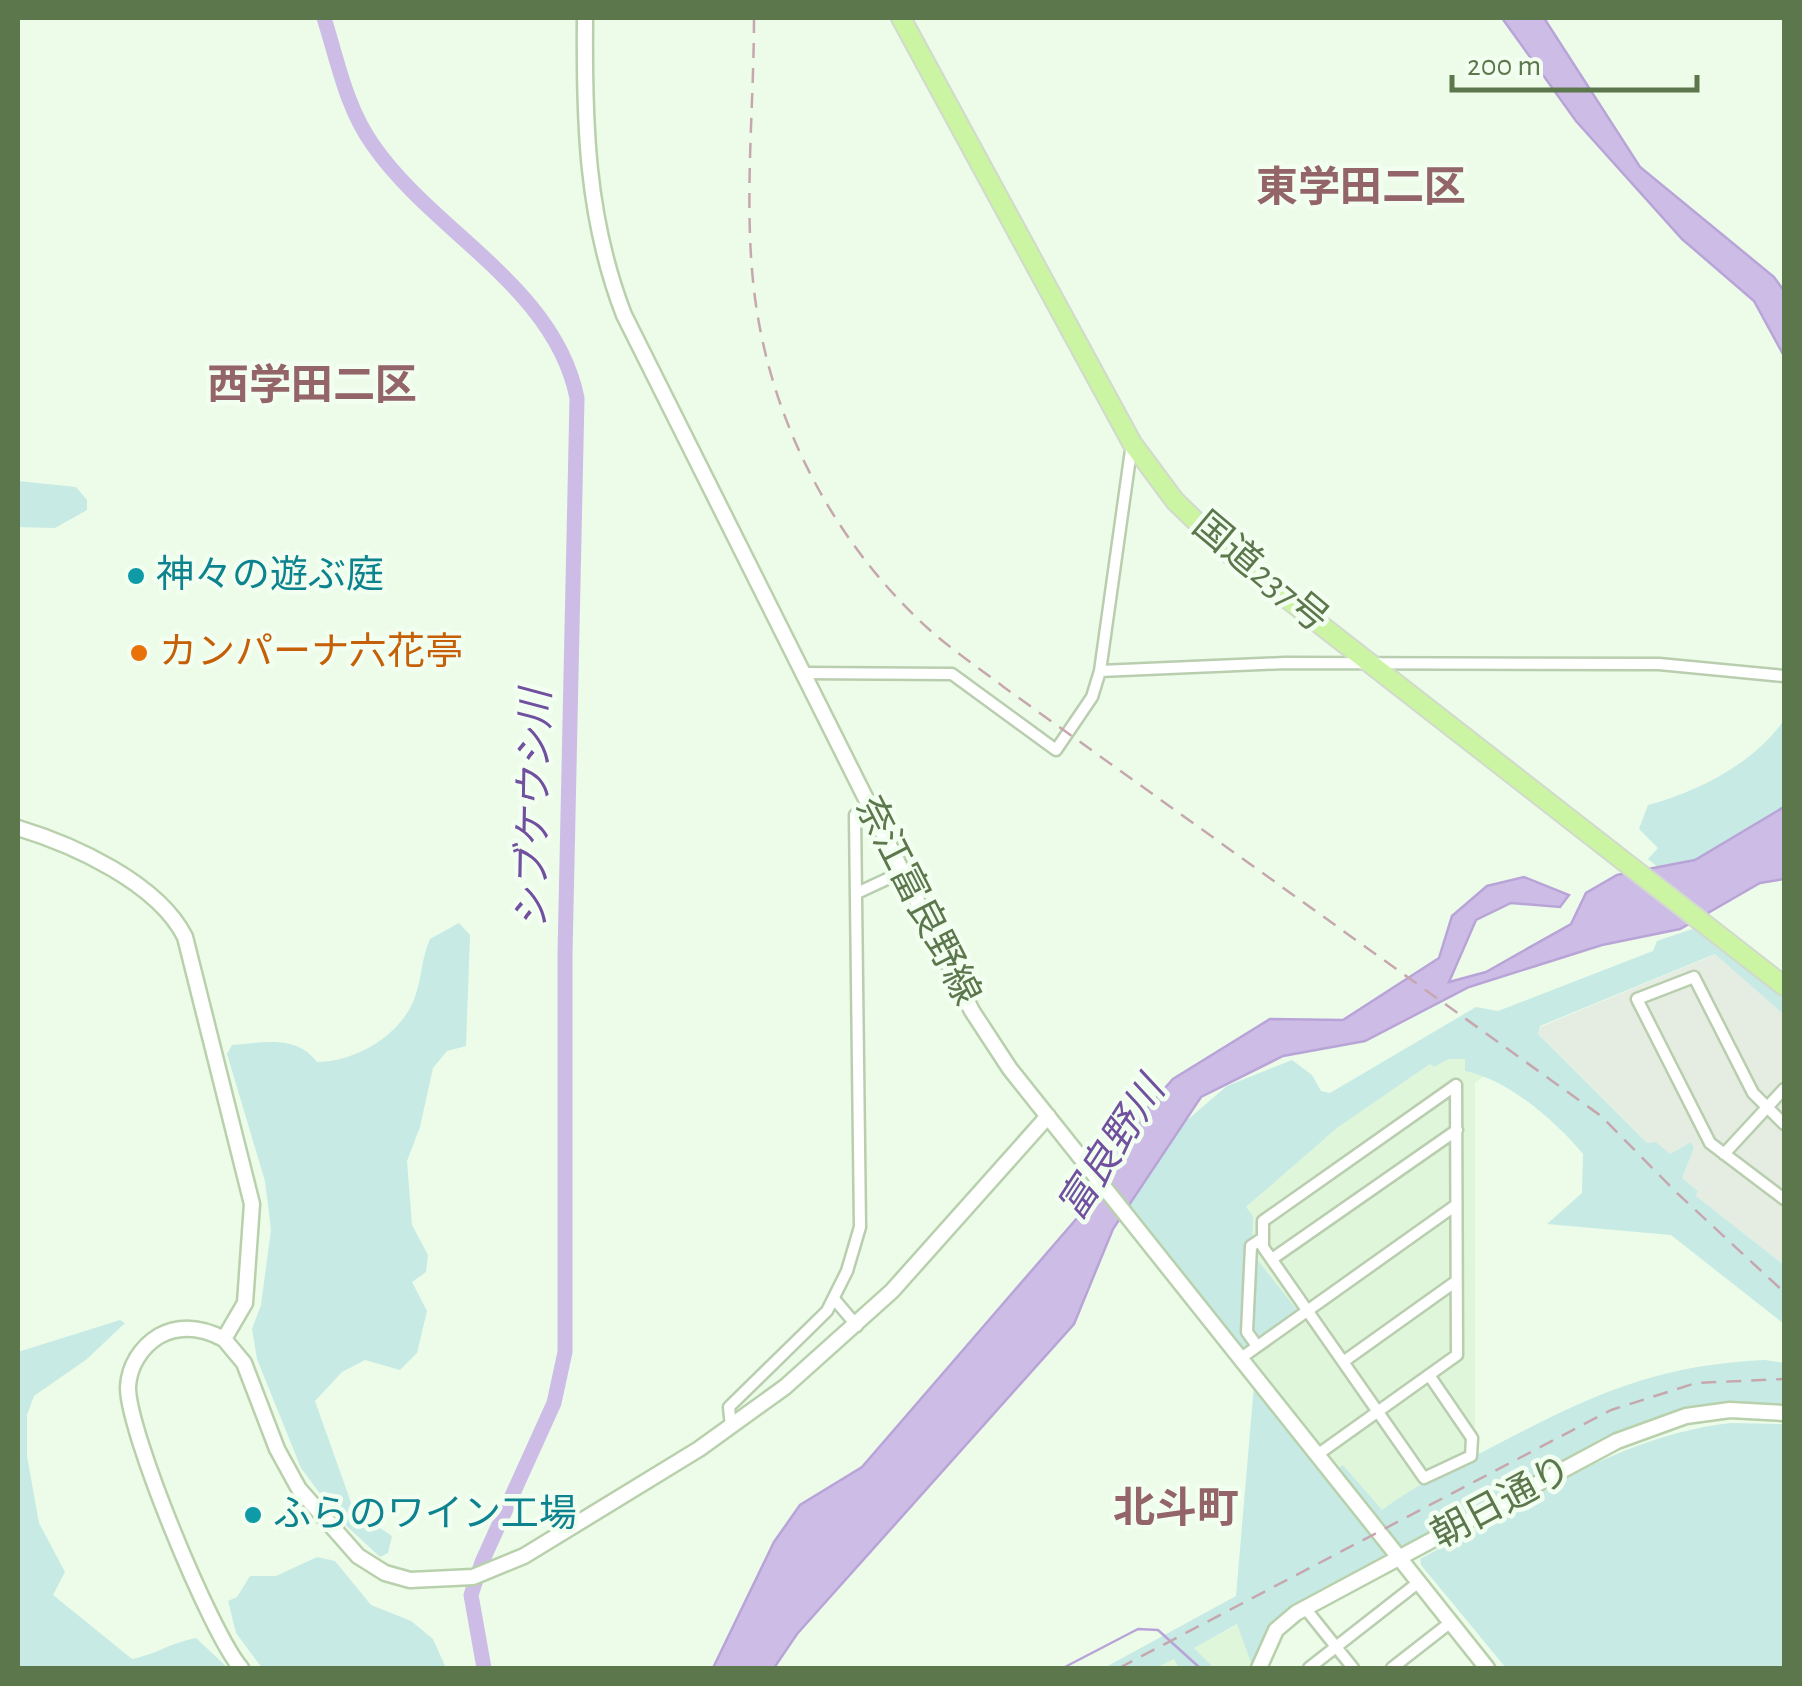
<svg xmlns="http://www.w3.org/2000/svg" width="1802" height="1686" viewBox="0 0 1802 1686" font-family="'Alegreya Sans','Noto Sans JP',sans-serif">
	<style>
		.residential { fill: #e0f6db }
		.industrial { fill: #e5ede2 }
		.green { fill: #c7eae5 }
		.water { fill: #cdbde6; stroke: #b9a4d8; stroke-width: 2.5 }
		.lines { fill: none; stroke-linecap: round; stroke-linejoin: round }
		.stream { stroke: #b9a4d8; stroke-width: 2.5 }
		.river { stroke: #cdbde6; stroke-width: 15 }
		.street-casing { stroke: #b9ceaf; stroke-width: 15 }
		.secondary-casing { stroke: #b8d1ac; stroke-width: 19 }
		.highway-casing { stroke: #d2d9cd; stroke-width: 22 }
		.street { stroke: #fff; stroke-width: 10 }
		.secondary { stroke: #fff; stroke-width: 14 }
		.highway { stroke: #cbf5a2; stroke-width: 18 }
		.rail { stroke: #c7a7ae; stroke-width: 2.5; stroke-dasharray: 15 10; stroke-linecap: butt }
		.culture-dot { fill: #0f9aa8; stroke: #f2fff0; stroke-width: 4 }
		.food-dot { fill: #e8710a; stroke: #f2fff0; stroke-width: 4 }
		.labels { text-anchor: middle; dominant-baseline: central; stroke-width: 9; stroke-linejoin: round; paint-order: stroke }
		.street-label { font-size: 38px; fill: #5d774d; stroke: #f2fff0 }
		.culture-label { font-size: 38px; fill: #0d838f; stroke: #f2fff0; text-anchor: start }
		.food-label { font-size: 38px; fill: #c56008; stroke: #f2fff0; text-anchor: start }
		.water-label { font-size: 40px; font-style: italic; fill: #70509f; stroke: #f2fff0 }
		.quarter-label { font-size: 42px; font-weight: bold; fill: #936569; stroke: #f2fff0 }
	</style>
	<rect width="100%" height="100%" fill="#ecfce9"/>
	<path class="residential" d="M1449 1059H1465V1071L1486 1075 1475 1083V1455L1374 1517 1241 1351 1296 1310 1252 1253 1246 1207 1337 1128 1430 1064 1434 1067Z
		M1238 1624 1253 1668H1156Z"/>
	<path class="industrial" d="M1716 954 1782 1013 1784 1021V1265L1696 1196 1698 1191 1682 1178 1694 1148 1691 1142 1670 1154 1656 1142 1647 1143 1538 1034 1540 1027Z"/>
	<path class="green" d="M18 481 76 487 87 500V510L55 528 18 527Z
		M1784 720V824L1675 868 1658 867 1648 859 1658 848 1639 829 1648 805C1697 792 1755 763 1784 720Z
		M459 923 470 935 466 1046 447 1051 433 1068 420 1127 407 1161 412 1225 428 1255 426 1272 412 1282 427 1311 417 1353 400 1370 365 1360 342 1372 315 1401 354 1511 392 1536 388 1553 380 1557 339 1519 301 1468 257 1359 252 1329 261 1305 271 1230 265 1181 227 1054 232 1045C263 1043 296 1034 317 1062 356 1062 404 1034 416 994 422 975 422 957 430 939Z
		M1698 927 1784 999V1021L1782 1013 1715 954 1540 1026 1538 1034 1647 1143 1656 1142 1670 1154 1691 1142 1694 1148 1682 1178 1698 1191 1696 1196 1784 1265V1324L1671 1235 1547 1224 1582 1193 1583 1154C1556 1121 1507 1079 1465 1071V1059H1449L1434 1067 1430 1064 1337 1128 1246 1207 1253 1216 1252 1253 1297 1310 1241 1351 1123 1201 1172 1133 1227 1086 1292 1060 1312 1075 1321 1091 1330 1093 1476 1007 1498 1011 1653 951 1657 941Z
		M120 1320 125 1323 87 1359 34 1396 27 1415V1456L39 1523 65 1572 53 1595 132 1659C155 1655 172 1642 196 1638L228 1668H18V1352Z
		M1765 1360 1784 1363V1405L1678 1410 1616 1435 1402 1552 1336 1470 1343 1465 1382 1510C1418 1483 1456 1466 1496 1445 1592 1395 1655 1365 1765 1360Z
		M1254 1385 1392 1558 1272 1626 1251 1663 1237 1624 1194 1648 1214 1668H1179L1174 1659 1156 1668H1104L1236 1596Z
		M1731 1423 1784 1424V1668H1506L1421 1565 1420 1559C1519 1506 1618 1435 1731 1423Z
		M317 1557 335 1561 371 1605 411 1621 433 1639 446 1668H262L236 1633 228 1601 237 1597 250 1576H276Z"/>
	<path class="water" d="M1502 18H1544L1640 167 1774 277 1784 291V356L1754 301 1682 239 1576 121Z
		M1784 807V879L1760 883 1680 929 1602 945 1469 987 1365 1041 1283 1056 1201 1097 1113 1229 1074 1324 797 1634 774 1668H713L774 1542 800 1505 862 1467 1078 1217 1119 1140 1173 1079 1270 1019 1343 1020 1439 958 1452 916 1487 886 1524 877 1569 895 1560 907 1511 903 1476 920 1449 982 1486 972 1571 924 1586 893 1617 875 1695 860Z"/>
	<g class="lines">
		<path class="stream" d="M1063 1668 1138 1629 1158 1630 1200 1668"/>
		<path class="river" d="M324 18C338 62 346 107 373 145 433 232 555 287 577 398L565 954V1352L554 1403 482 1562 471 1595 484 1668"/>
		<defs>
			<path id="street" d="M1100 671 1285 663 1659 664 1784 676
				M801 673 952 674 1056 750 1092 697 1100 671 1132 443
				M857 893 902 872
				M1784 1124 1753 1093 1694 977 1637 999 1710 1143 1784 1199
				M1724 1154 1784 1089
				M1272 1259 1457 1130
				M835 1300 857 1326
				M1257 1346 1247 1332 1251 1246 1263 1238
				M1241 1358 1456 1205
				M1343 1362 1455 1282
				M1429 1375 1472 1438 1471 1456 1424 1478 1263 1247V1221L1456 1085
				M731 1427 729 1407 827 1311 847 1271 860 1227 855 815
				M1317 1455 1457 1355 1456 1085
				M1305 1608 1353 1668
				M1309 1668 1419 1582
				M1392 1668 1451 1622"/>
			<path id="secondary" d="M585 18C584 121 586 217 624 315L972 1011 1010 1069 1487 1668
				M18 828C74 845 158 883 185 937L252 1204 245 1303 224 1339 244 1363 277 1449 299 1489 358 1556 385 1573 410 1580 473 1577 524 1556 699 1449 785 1387 892 1291 1048 1116
				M224 1339C203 1328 181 1324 159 1336 141 1347 129 1366 128 1387 127 1430 211 1634 241 1668
				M1259 1668 1276 1630 1296 1613 1617 1441 1686 1416 1730 1410 1784 1413"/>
			<path id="highway" d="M901 18 1132 443 1175 501 1231 555 1784 986"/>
		</defs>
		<use href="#street" class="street-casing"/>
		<use href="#secondary" class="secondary-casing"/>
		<use href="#highway" class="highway-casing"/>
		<use href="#street" class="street"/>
		<use href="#secondary" class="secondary"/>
		<use href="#highway" class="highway"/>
		<path class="rail" d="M754 18C754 109 743 207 755 298 771 418 829 533 916 617 943 644 975 665 1005 688L1601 1116 1677 1193 1784 1292
			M1119 1668 1611 1410 1696 1383 1784 1379"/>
	</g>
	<g class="culture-dot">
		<circle cx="136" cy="576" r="10"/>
		<circle cx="253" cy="1515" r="10"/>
	</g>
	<circle class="food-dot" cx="139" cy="653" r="10"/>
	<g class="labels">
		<g class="street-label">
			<text transform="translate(1260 573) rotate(40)">国道237号</text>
			<text transform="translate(917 901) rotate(63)">奈江富良野線</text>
			<text transform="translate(1502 1503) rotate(-28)">朝日通り</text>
		</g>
		<g class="culture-label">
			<text x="156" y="576">神々の遊ぶ庭</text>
			<text x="273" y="1515">ふらのワイン工場</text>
		</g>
		<g class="food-label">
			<text x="159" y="653">カンパーナ六花亭</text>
		</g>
		<g class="water-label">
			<text transform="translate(535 809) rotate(-89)">シブケウシ川</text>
			<text transform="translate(1112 1149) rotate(-57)">富良野川</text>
		</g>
		<g class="quarter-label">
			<text x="1361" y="188">東学田二区</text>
			<text x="312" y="386">西学田二区</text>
			<text x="1176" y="1509">北斗町</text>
		</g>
	</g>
	<rect width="1802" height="1686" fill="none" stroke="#5d774d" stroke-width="40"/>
	<path d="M1452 75v15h245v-15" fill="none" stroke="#5d774d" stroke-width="5"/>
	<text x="1467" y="75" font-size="30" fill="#5d774d" stroke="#f2fff0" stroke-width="8" paint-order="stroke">200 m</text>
</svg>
